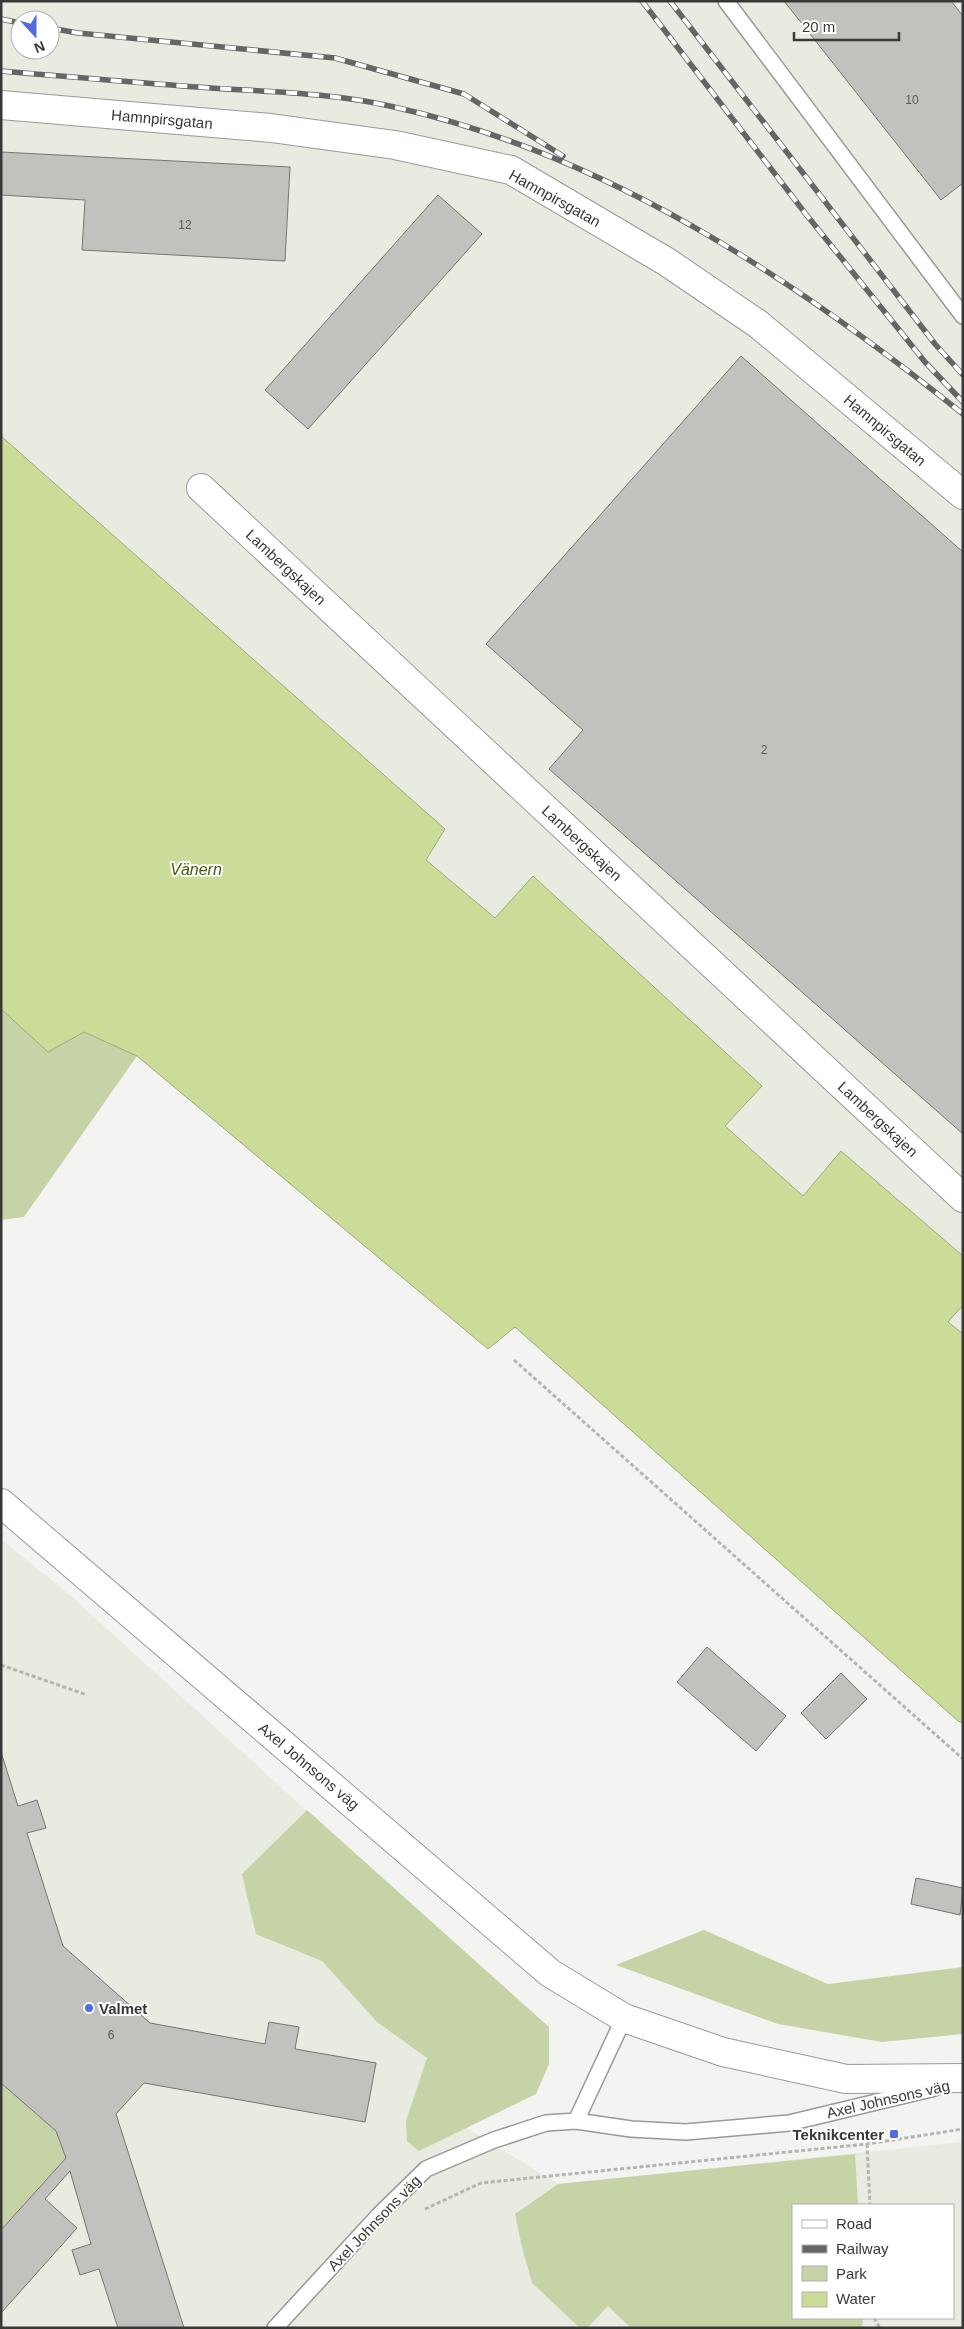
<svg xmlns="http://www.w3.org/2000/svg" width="964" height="2329" viewBox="0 0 964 2329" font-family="Arial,sans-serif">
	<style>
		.built { fill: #e7ebe0; fill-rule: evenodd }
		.green { fill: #c6d3a6 }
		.water { fill: #cbdc98; stroke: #9fab7b }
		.building { fill: #c1c2be; stroke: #757672 }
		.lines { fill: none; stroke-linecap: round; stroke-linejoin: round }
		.lane-casing { stroke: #999a97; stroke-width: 18 }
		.street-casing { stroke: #999a97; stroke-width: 30 }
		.secondary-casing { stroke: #999a97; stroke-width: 30 }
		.path { stroke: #b4b5b2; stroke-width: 3; stroke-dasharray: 4 2.5; stroke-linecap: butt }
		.lane { stroke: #fff; stroke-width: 15 }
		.street { stroke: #fff; stroke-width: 28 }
		.secondary { stroke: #fff; stroke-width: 28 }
		.rail-casing { stroke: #656664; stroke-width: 5.5 }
		.rail { stroke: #fff; stroke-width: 4; stroke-dasharray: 11; stroke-linecap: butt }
		.poi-dot { fill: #516ce1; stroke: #fff; stroke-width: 2 }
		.labels { text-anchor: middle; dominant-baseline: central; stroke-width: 4; stroke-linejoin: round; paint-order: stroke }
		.number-label { font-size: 12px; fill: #5a5b59 }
		.street-label { font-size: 15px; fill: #383937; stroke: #fff }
		.poi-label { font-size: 15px; font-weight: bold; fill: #383937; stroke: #fff; text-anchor: start }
		.water-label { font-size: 16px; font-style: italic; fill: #495709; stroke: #fff }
	</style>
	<rect width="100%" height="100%" fill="#f3f4f1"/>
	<path class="built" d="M1 1H963V1256L841 1151 803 1196 725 1126 761 1086 533 876 495 918 426 860 445 829 1 436ZM20 20H50V50H20Z
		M963 1305V1334L948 1322Z
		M1 1539 72 1597 543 2026 467 2128 558 2184 963 2142V2328H1ZM793 2205H953V2318H793Z"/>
	<path class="green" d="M1 1009 48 1052 84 1032 137 1056 24 1217 1 1220Z
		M307 1810 549 2027V2064L536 2094 419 2151 407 2141 406 2121 427 2058 377 2022 322 1961 256 1934 242 1874Z
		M704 1930 828 1984 963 1967V2034L882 2042 778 2024 616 1965Z
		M1 2083 56 2131 66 2158 1 2230Z
		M855 2154 858 2205H793V2318H863L862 2328H631L608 2306 587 2328H580L532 2283 522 2247 515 2214 558 2184Z"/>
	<path class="water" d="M1 436 445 829 426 860 495 918 533 876 762 1086 725 1126 803 1196 841 1151 963 1256V1305L948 1322 963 1334V1723L958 1721 515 1327 488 1349 137 1056 84 1032 48 1052 1 1009Z"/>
	<path class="building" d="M784 1H951L963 16V183L941 200Z
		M1 152 290 167 285 261 82 250 85 200 1 195Z
		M438 195 482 234 308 429 265 390Z
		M741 356 963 552V1134L549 769 583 730 486 644Z
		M707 1647 786 1716 756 1751 677 1682Z
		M841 1673 867 1699 826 1739 801 1713Z
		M1 1752 18 1806 37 1800 46 1828 27 1833 63 1946 150 2023 265 2044 269 2022 299 2027 295 2049 376 2063 365 2122 144 2083 116 2114 184 2328H118L99 2269 80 2275 72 2250 91 2244 70 2171 45 2199 77 2228 1 2313V2230L66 2158 56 2131 1 2083Z
		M916 1878 963 1888 960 1915 911 1904Z"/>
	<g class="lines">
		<defs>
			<path id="lane" d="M726 1 963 316
				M576 2121 624 2018
				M275 2328 379 2215 426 2169 494 2140 546 2123 576 2121 631 2129 686 2132 789 2123 935 2088"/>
			<path id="street" d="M1 105 271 128 395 145 511 170 667 262 758 324 963 495
				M201 488 963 1198"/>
			<path id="secondary" d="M1 1503 550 1973 624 2018 723 2052 846 2079 963 2078"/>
		</defs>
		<use href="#lane" class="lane-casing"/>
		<use href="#street" class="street-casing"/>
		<use href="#secondary" class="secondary-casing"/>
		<path class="path" d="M514 1360 963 1759
			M1 1665 87 1695
			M867 2144 870 2205
			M425 2209 481 2183 867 2144 963 2129
			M874 2318 880 2328"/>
		<use href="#lane" class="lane"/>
		<use href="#street" class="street"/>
		<use href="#secondary" class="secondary"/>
		<defs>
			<path id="rail" d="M642 1 805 213 925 362 963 402
				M670 1 935 344 963 375
				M1 19 20 23
				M50 28 78 33 335 58 464 94 563 156
				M1 71C71 77 141 83 211 88 272 92 334 93 394 107 606 154 796 280 963 414"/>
		</defs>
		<use href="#rail" class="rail-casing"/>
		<use href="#rail" class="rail"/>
	</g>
	<g class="poi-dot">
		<circle cx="89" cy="2008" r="5"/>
		<rect x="889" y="2129" width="10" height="10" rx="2.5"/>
	</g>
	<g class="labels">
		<g class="number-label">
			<text x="912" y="100">10</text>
			<text x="185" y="225">12</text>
			<text x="764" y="750">2</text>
			<text x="111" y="2035">6</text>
		</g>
		<g class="street-label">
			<text transform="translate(162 119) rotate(5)">Hamnpirsgatan</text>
			<text transform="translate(555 198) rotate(29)">Hamnpirsgatan</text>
			<text transform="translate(885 430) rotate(40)">Hamnpirsgatan</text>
			<text transform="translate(286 567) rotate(43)">Lambergskajen</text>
			<text transform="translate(582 843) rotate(43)">Lambergskajen</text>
			<text transform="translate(878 1119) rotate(43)">Lambergskajen</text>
			<text transform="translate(309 1766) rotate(40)">Axel Johnsons väg</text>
			<text transform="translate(888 2099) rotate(-13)">Axel Johnsons väg</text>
			<text transform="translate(374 2223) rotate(-46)">Axel Johnsons väg</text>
		</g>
		<g class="poi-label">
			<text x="99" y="2008">Valmet</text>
			<text x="884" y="2134" text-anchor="end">Teknikcenter</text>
		</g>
		<g class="water-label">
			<text x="196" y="869">Vänern</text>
		</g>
	</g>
	<rect width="964" height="2329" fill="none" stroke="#383937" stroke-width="5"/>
	<rect x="792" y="2204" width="162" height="115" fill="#ffffff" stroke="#afb0af"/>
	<rect x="802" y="2220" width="25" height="8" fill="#ffffff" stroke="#afb0af"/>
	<text x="836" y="2229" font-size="15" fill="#383937">Road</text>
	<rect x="802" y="2245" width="25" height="8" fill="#656664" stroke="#afb0af"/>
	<text x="836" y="2254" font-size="15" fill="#383937">Railway</text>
	<rect x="802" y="2266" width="25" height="15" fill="#c6d3a6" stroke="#afb0af"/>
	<text x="836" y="2279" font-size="15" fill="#383937">Park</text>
	<rect x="802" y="2292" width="25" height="15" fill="#cbdc98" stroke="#afb0af"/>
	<text x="836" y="2304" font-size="15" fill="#383937">Water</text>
	<g transform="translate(35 35) rotate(159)"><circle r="24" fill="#ffffff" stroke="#afb0af"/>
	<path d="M0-4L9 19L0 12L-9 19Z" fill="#516ce1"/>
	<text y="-8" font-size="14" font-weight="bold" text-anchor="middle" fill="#383937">N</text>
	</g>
	<path d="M794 32v8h105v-8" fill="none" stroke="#383937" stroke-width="2.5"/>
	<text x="802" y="32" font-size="15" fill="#383937" stroke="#ffffff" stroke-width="4" paint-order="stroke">20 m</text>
</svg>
